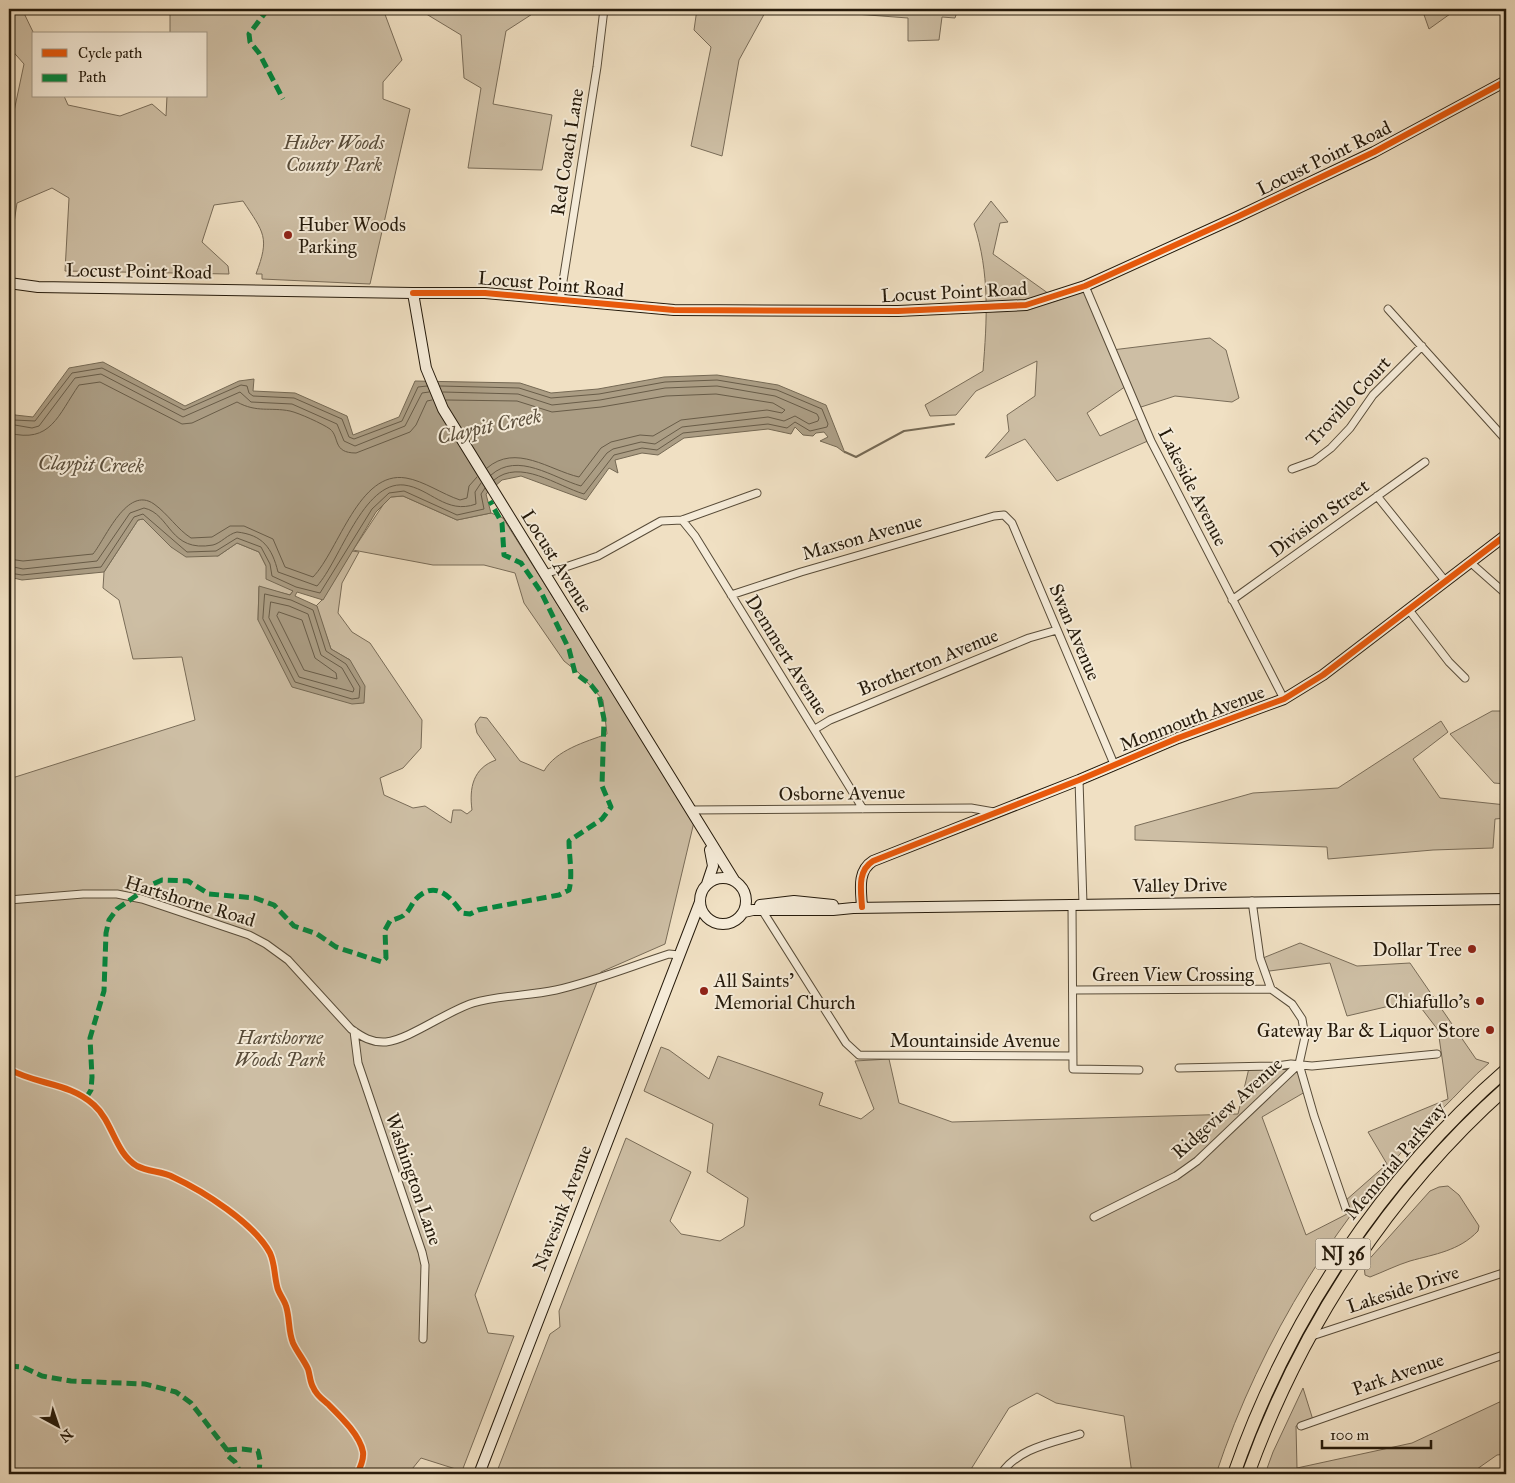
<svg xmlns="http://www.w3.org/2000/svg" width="1515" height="1483" viewBox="0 0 1515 1483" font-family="'IM FELL Great Primer',serif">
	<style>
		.green { fill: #cdbea4; stroke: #796c58 }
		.water { fill: #ab9d84; stroke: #756954 }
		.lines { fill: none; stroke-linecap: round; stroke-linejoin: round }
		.shore { stroke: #685c48; stroke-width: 1 }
		.stream { stroke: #756954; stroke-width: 2 }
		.street-casing { stroke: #584c39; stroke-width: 9 }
		.secondary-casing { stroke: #251a0b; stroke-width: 12 }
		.highway-casing { stroke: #251a0b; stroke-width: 14 }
		.street { stroke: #f5ebd8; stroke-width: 7 }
		.secondary { stroke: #f5ebd8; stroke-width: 10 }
		.highway { stroke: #f0e0c3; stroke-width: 12 }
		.quiet { stroke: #00873e; stroke-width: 5; stroke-dasharray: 10 5; stroke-linecap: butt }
		.cycleway-casing { stroke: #f5ebd8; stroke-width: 9 }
		.cycleway { stroke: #e8590c; stroke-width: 6 }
		.poi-dot { fill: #8f2418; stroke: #f5ebd8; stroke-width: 2 }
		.labels { text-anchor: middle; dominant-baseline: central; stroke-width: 4; stroke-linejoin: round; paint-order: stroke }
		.shield { fill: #f5ebd8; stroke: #635948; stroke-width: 1 }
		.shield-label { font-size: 18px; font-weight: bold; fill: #251a0b }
		.park-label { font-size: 19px; font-style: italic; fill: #574b39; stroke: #f5ebd8 }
		.street-label { font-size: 19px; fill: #251a0b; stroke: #f5ebd8 }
		.poi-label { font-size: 19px; fill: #251a0b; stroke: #f5ebd8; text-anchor: end }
		.water-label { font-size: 20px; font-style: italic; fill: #5b4e3b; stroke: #f5ebd8 }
	</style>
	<rect width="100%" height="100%" fill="#f0e0c3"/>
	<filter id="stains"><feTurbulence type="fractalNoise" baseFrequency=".004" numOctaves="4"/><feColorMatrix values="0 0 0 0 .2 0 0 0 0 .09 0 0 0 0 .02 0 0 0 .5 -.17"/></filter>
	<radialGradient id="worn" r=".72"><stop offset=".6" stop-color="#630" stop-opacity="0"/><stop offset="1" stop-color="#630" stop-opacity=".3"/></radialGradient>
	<path class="green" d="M9 9H22L34 34V96H64L68 105 120 116 152 104 166 116 167 96H206V34H170V9H383L402 60 383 82V99L410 109 370 284 262 279V274H256C270 237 264 233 243 201L214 205 202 242 228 266 229 274 65 271 69 198 52 188 17 203 9 256V114L13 116 24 64 9 47Z
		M418 9H540L506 31 493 104 552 115 542 170 468 168 481 88 464 78 461 35Z
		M697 9H767L739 60 722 156 691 146 711 47 694 30Z
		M842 9H958L955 18 942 17 939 40 908 41V18L842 13Z
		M1422 9H1457L1429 29Z
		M991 201 1008 222 1000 223 993 254 1052 296 1083 286 1112 350 1210 338 1226 350 1239 398 1232 402 1175 396 1138 408 1129 384 1087 413 1100 436 1141 417 1150 440 1057 481 1025 439 985 458 1009 431 1007 415 1035 396 1037 361 976 391 956 415 930 416 925 405 983 371C987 319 990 274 974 224Z
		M403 496 457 520 491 513 503 518 694 822 665 944 601 972 475 1295 488 1333 514 1336 462 1471 421 1458 408 1474H9V779L195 720 182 657 133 659 119 600 103 588 104 572 138 520 143 519 171 547 218 556 237 543 259 552 266 566 293 591 290 595 259 587 258 620 350 660 331 649 316 606 323 599 352 551 359 552 342 583 338 613 352 632 370 643 422 720 421 748 403 768 380 778 384 795 413 808 425 806 451 823 453 810H461L467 814 472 810C469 788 473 768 496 760L477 733 475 724 480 717 487 718 520 761 544 771C556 750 585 742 607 734L603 700 579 673 564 661 524 603 515 573 484 565H433L353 550 385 502 391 497Z
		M1492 711H1506V784L1494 783 1450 734Z
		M1441 721 1448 732 1413 759 1440 798 1506 805V818L1495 819 1493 848 1433 850 1328 859 1327 847 1135 840V826L1253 793 1338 788Z
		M1300 943 1357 966 1410 963 1476 1059 1489 1063C1472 1077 1457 1095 1441 1110 1340 1211 1261 1339 1216 1474H1132L1124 1416 1056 1403 1037 1393 1009 1408 968 1474H496L550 1334 560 1327 559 1311 626 1138 691 1172 670 1221 681 1234 720 1241 744 1226 748 1198 707 1172 713 1124 644 1091 661 1047 669 1050 709 1079 718 1056 823 1093 819 1105 861 1119 874 1109 855 1061 889 1059 899 1103 952 1122 1238 1114 1249 1068 1299 1065 1305 1092 1262 1117 1306 1235 1349 1213 1345 1201 1387 1164 1368 1132 1448 1099 1438 1030 1415 1000 1347 1016 1330 963 1262 972 1258 960Z
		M1448 1186 1459 1195 1479 1226 1478 1231C1459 1251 1435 1254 1410 1261 1397 1265 1383 1272 1370 1277L1365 1275 1364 1265 1430 1191 1439 1187Z
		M1303 1388 1313 1420 1296 1426 1297 1468 1412 1443 1506 1399V1454L1497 1455 1470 1474H1265L1273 1452Z"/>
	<path class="water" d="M103 362 185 406 239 381 254 379 253 391 295 393 347 416 353 435 399 417 415 381 520 383 551 393 598 389 664 377 717 375 778 385 826 405 845 453 837 447 820 441 828 437 824 432 816 433 813 436 803 435 795 427 791 434 768 429 684 438 658 455 642 453 615 460 618 473 609 468 586 500 521 476 502 480 486 494 491 513 457 520 403 496 391 497 376 512 323 600 297 592 295 596 317 606 331 649 350 660 365 686 364 703 352 704 292 687 258 620 259 586 290 595 293 591 266 579V566L259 552 237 543 218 556 186 557 171 547 143 519 138 520 104 572 22 580 9 577V403L15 415 33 417 69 368Z"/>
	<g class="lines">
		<path class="shore" d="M440 386 519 388 551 398 599 394 665 382 717 380 777 390 822 409 828 424 827 427 810 431 795 422 787 428 768 424 683 433 657 450 642 448 614 455 584 494C557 486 520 458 494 480
			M443 392 518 394 552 405 600 400 665 388 717 386 775 396 817 414 819 418 818 421 809 424 795 416 784 421 768 417 682 427 655 444 641 442 613 449 607 453 581 486C553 478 518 451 491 475
			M446 400 517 401 552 412 601 407 666 396 716 394 773 403 785 410 782 413 767 410 681 420 653 436 640 435 611 442 601 448 579 477C549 470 516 443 487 468
			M9 414 14 420 35 421 72 373 102 368 184 410 241 385 247 386 249 393 253 396 294 398 342 419 349 437 354 439 402 421 418 387 427 386
			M9 424 32 428 39 426 75 378 101 374 183 417 240 392 251 402 292 404 337 424 344 441 355 446 405 426 422 393 429 392
			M9 433C51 444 58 415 79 385L100 382 182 424 192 423 237 402C257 413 270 407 290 411 299 413 323 424 330 429 340 437 332 453 356 453L410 432 416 425 427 401 432 400
			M9 559 23 561 93 554C106 538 127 485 154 504 168 514 177 529 191 538L212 537 230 526H244L273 539 285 567 313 577C339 550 359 470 406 478 424 481 442 494 460 500L467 498 469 486 477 477
			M9 566 23 569 97 561 130 513 144 508C171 514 169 553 213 545 221 543 228 534 237 532 263 535 272 548 278 572L317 586C340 561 363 481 404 485 430 488 446 515 476 504L475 492 481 483
			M9 573 22 575 101 567 134 517 143 514 187 552 216 551 237 538 261 547 270 564 272 576 296 587 320 593 372 509 389 493 404 491 457 515 484 509 481 494 485 488
			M265 594 291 600 313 610 326 651 346 664 360 687 359 698 352 699 295 682 263 619Z
			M271 602 289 606 308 614 321 655 342 668 354 689 353 692 299 677 269 618Z
			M279 612 302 620 315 658 336 673 337 679 304 670 277 616Z"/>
		<path class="stream" d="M845 452 856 457 904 431 954 424"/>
		<defs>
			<path id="street" d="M1085 286 1151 441 1284 699
				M560 300 597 67 604 9
				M1388 309 1506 440
				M1292 469 1314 461 1331 448 1350 428 1373 395 1422 346
				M1377 496 1446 582
				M682 520 695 536 863 809
				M1471 563 1506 594
				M545 574 598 556 661 521 682 520 757 493
				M731 595 801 572 994 516 1004 515 1012 523 1114 764
				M1232 600 1425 462
				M1409 610 1449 662 1465 678
				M815 729 830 720 1029 638 1057 630
				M1079 780 1083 904
				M691 810 971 808 994 812
				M9 900 83 894H117L142 899 249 935 266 944 288 960 351 1029C362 1037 372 1043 386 1042 410 1039 447 1011 473 1003 500 995 529 996 556 990 595 981 632 966 669 954L679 955
				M1072 905 1073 1069 1139 1070
				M762 910 846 1043 859 1055 1073 1056
				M1074 990 1271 989
				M354 1031 358 1063 422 1252 425 1265 423 1339
				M1299 1064 1314 1116 1346 1209
				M1179 1068 1277 1066 1291 1064 1312 1066 1437 1054
				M1094 1217 1176 1176 1197 1161 1299 1064 1305 1037 1302 1019 1292 1004 1271 989 1260 958 1252 901
				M1312 1336 1506 1272
				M1301 1426 1506 1354
				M1001 1474C1018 1448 1052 1443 1080 1434"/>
			<path id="secondary" d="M9 283 38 287 413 293H485L674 310 898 311 1026 305 1085 286 1237 217 1374 152 1506 81
				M413 293 426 368 443 409 734 880
				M700 901a23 23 0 1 1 46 0a23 23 0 1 1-46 0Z
				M707 884 713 866 710 850
				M760 905 794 901 833 905
				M862 907C861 890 857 871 873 861L1079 780 1178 738 1284 699 1323 675 1506 535
				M744 912 753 910H833L853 908 1506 899
				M479 1474 700 902"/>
			<path id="highway" d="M1234 1474C1288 1319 1382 1178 1506 1070
				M1248 1474C1301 1327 1389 1192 1506 1088"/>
		</defs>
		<use href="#street" class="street-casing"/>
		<use href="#secondary" class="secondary-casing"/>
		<use href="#highway" class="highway-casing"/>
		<use href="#street" class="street"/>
		<use href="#secondary" class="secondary"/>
		<use href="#highway" class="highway"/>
		<path class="quiet" d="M268 9 249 34 250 42 259 53 283 99
			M86 1098 91 1090 92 1077 90 1038 104 991 106 933 109 920 117 909 153 884 162 880 188 881 209 894 255 898 274 905 294 926 317 934 336 947 382 962 386 958 385 930 390 921C394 919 401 918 404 915 409 912 412 903 416 899 435 879 451 897 462 913L470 914 478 910 559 895 569 890C573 875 569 857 569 841L602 819 611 807 602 786 604 719 599 695 591 685 575 673 569 649 541 592 521 563 504 555 502 523 490 501
			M9 1366 23 1367 42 1376 71 1381 145 1384 176 1392 191 1403 227 1450 228 1456 235 1462 241 1474
			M227 1450 242 1449 258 1451 260 1460 259 1474"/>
		<defs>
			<path id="cycleway" d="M413 293H485L674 310 898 311 1026 305 1085 286 1237 217 1374 152 1506 81
				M862 907C861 890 857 871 873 861L1079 780 1178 738 1284 699 1323 675 1506 535
				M9 1069C36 1085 69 1082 94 1105 113 1122 115 1153 137 1166 148 1172 162 1171 173 1177 203 1191 254 1223 270 1253 275 1264 274 1274 277 1286 278 1293 284 1299 286 1306 290 1318 288 1331 293 1343 297 1352 304 1360 308 1369 310 1375 310 1382 313 1387 316 1395 322 1399 328 1404 340 1416 360 1435 363 1452 364 1459 360 1468 357 1474"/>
		</defs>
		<use href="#cycleway" class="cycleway-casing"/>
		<use href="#cycleway" class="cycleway"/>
	</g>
	<g class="poi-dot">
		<circle cx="288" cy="235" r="5"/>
		<circle cx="1472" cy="949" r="5"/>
		<circle cx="704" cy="991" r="5"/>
		<circle cx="1480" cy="1001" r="5"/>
		<circle cx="1490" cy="1030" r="5"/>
	</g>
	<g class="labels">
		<rect class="shield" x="1315.5" y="1238.5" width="55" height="31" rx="4"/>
		<g class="shield-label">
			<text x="1343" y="1254">NJ 36</text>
		</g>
		<g class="park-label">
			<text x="334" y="142">Huber Woods<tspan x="334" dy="22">County Park</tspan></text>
			<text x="280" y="1037">Hartshorne<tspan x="280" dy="22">Woods Park</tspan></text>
		</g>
		<g class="street-label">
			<text transform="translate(567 152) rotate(-81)">Red Coach Lane</text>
			<text transform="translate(1324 158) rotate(-26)">Locust Point Road</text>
			<text transform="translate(139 271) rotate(1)">Locust Point Road</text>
			<text transform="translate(551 284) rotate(5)">Locust Point Road</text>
			<text transform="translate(954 292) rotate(-3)">Locust Point Road</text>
			<text transform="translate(1348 401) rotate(-47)">Trovillo Court</text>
			<text transform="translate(1193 487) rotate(63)">Lakeside Avenue</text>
			<text transform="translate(1319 518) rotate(-36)">Division Street</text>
			<text transform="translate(862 537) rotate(-16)">Maxson Avenue</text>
			<text transform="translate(557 561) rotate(58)">Locust Avenue</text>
			<text transform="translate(1075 632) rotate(67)">Swan Avenue</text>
			<text transform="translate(787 655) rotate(58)">Demmert Avenue</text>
			<text transform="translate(928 662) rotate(-22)">Brotherton Avenue</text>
			<text transform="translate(1192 718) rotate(-21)">Monmouth Avenue</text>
			<text transform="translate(842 793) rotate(-1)">Osborne Avenue</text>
			<text transform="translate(1180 885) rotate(-1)">Valley Drive</text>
			<text transform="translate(190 901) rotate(17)">Hartshorne Road</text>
			<text x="1173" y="974">Green View Crossing</text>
			<text x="975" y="1040">Mountainside Avenue</text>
			<text transform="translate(1227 1108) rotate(-42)">Ridgeview Avenue</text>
			<text transform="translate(1395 1161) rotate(-50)">Memorial Parkway</text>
			<text transform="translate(414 1179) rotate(71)">Washington Lane</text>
			<text transform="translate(562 1208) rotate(-69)">Navesink Avenue</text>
			<text transform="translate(1403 1289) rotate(-18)">Lakeside Drive</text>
			<text transform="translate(1398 1374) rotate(-19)">Park Avenue</text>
		</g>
		<g class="poi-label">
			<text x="298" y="224" text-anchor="start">Huber Woods<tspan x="298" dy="22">Parking</tspan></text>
			<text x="1462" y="949">Dollar Tree</text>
			<text x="714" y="980" text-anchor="start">All Saints'<tspan x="714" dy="22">Memorial Church</tspan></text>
			<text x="1470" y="1001">Chiafullo's</text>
			<text x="1480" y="1030">Gateway Bar &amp; Liquor Store</text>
		</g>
		<g class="water-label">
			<text transform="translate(489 426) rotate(-12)">Claypit Creek</text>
			<text transform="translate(91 464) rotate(2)">Claypit Creek</text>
		</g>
	</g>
	<rect width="1515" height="1483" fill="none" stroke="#f0e0c3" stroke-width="30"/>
	<rect x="10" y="10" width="1495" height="1463" fill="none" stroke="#251a0b" stroke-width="2.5"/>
	<rect x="15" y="15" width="1485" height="1453" fill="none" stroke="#251a0b"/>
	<rect x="32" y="32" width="175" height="65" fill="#f5ebd8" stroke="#a29786"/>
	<rect x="42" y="49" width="25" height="8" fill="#e8590c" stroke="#a29786"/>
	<text x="78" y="58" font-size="15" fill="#251a0b">Cycle path</text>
	<rect x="42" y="74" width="25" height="8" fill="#00873e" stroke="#a29786"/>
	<text x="78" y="82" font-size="15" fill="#251a0b">Path</text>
	<g transform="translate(58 1426) rotate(140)" stroke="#f5ebd8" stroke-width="4" paint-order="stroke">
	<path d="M0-4L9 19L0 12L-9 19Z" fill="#251a0b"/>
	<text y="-8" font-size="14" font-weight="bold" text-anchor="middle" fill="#251a0b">N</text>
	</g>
	<path d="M1322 1440v8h109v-8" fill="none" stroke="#251a0b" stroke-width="2.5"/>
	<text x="1330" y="1440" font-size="15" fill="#251a0b" stroke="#f5ebd8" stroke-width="4" paint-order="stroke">100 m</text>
	<rect width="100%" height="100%" filter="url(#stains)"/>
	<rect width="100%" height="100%" fill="url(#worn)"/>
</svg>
